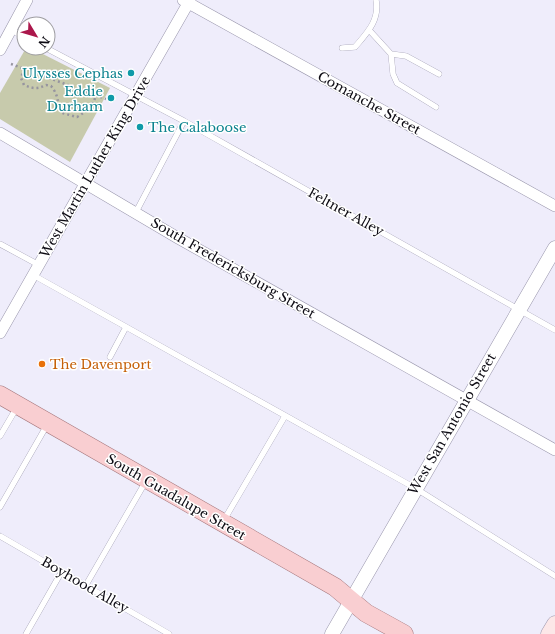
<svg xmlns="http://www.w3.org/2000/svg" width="555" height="634" viewBox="0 0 555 634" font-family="'Libre Baskerville',serif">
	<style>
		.green { fill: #c7caac }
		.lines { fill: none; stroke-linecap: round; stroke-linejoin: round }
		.service-casing { stroke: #9996ac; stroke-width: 6 }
		.minor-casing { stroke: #9996ac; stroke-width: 12 }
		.tertiary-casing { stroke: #9996ac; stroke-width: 15 }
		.secondary-casing { stroke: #9996ac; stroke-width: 17 }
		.primary-casing { stroke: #a4757a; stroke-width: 19 }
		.path { stroke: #96949f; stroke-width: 2.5; stroke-dasharray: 2 3; stroke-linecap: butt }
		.service { stroke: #fff; stroke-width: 5.5 }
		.minor { stroke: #fff; stroke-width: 11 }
		.tertiary { stroke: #fff; stroke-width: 14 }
		.secondary { stroke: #fce7e8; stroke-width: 16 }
		.primary { stroke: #f9ced1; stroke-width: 18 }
		.culture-dot { fill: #0f9aa8; stroke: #fff; stroke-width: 1.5 }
		.food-dot { fill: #e8710a; stroke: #fff; stroke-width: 1.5 }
		.labels { text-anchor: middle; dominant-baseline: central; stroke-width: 3; stroke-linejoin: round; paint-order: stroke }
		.culture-label { font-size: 13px; fill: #0d838f; stroke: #fff; text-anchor: end }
		.street-label { font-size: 13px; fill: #0d0b13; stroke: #fff }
		.food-label { font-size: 13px; fill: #c56008; stroke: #fff; text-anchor: start }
	</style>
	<rect width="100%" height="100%" fill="#efedfb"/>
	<path class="green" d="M26 48H31L110 88 70 162 0 119V93Z"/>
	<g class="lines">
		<defs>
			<path id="service" d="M12 30 24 37
				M370 31 391 54 393 74 397 83 436 107
				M46 48 184 121 555 330
				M342 48 355 47C367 33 380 20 376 0
				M391 54 406 56 439 74
				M136 212 184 121
				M0 244 39 265
				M33 275 415 488 555 576
				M110 357 126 327
				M0 436 17 407
				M0 507 47 425
				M224 520 285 416
				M0 536 169 634
				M86 585 146 481
				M26 634 62 571"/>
			<path id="minor" d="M183 0 555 206
				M0 50 27 0
				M0 133 178 238 555 450
				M0 333 190 0"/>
			<path id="tertiary" d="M332 634 555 248"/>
			<path id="secondary" d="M549 634 555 624"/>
			<path id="primary" d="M0 395 335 587 366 613 404 634"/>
		</defs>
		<use href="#service" class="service-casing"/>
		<use href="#minor" class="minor-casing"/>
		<use href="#tertiary" class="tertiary-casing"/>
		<use href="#secondary" class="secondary-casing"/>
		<use href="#primary" class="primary-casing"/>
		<path class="path" d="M11 64 106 99
			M24 69 21 78 24 85C33 89 38 89 46 85L51 86C60 97 56 102 62 113L77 117C87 111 93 106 96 95"/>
		<use href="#service" class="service"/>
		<use href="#minor" class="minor"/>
		<use href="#tertiary" class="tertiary"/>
		<use href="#secondary" class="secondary"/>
		<use href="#primary" class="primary"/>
	</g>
	<g class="culture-dot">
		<circle cx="131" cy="73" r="4"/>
		<circle cx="111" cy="98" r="4"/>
		<circle cx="140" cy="127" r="4"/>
	</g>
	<circle class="food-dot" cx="42" cy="364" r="4"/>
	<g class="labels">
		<g class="culture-label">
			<text x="123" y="73">Ulysses Cephas</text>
			<text x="103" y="91">Eddie<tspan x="103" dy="15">Durham</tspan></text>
			<text x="148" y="127" text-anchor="start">The Calaboose</text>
		</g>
		<g class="street-label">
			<text transform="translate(369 103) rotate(29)">Comanche Street</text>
			<text transform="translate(95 167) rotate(-60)">West Martin Luther King Drive</text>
			<text transform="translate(346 212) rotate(29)">Feltner Alley</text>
			<text transform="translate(233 268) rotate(30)">South Fredericksburg Street</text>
			<text transform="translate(452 424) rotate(-60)">West San Antonio Street</text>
			<text transform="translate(176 497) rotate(30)">South Guadalupe Street</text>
			<text transform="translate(85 585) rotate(30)">Boyhood Alley</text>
		</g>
		<g class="food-label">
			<text x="50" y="364">The Davenport</text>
		</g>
	</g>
	<g transform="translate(36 36) rotate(128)"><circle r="19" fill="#ffffff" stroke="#9e9da1"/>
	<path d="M0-3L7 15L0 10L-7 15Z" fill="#ab174b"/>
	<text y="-6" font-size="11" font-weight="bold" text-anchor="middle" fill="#0d0b13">N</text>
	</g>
</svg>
